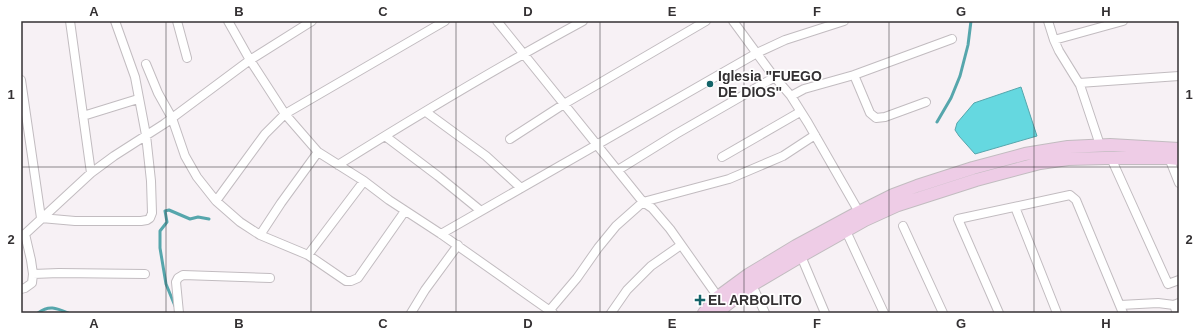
<svg xmlns="http://www.w3.org/2000/svg" width="1200" height="334" viewBox="0 0 1200 334" font-family="Arial,sans-serif">
	<style>
		.water { fill: #65d8e0; stroke: #56a6ac }
		.lines { fill: none; stroke-linecap: round; stroke-linejoin: round }
		.stream { stroke: #56a6ac; stroke-width: 3 }
		.street-casing { stroke: #c2bcc0; stroke-width: 10 }
		.secondary-casing { stroke: #c2bcc0; stroke-width: 14 }
		.street { stroke: #fff; stroke-width: 8 }
		.secondary { stroke: #eecce6; stroke-width: 12 }
		.grid { fill: none; stroke: #343133; stroke-width: 1; stroke-opacity: 0.55 }
		.poi-dot { fill: #136368; stroke: #fff; stroke-width: 1.5 }
		.labels { text-anchor: middle; dominant-baseline: central; stroke-width: 3.5; stroke-linejoin: round; paint-order: stroke }
		.poi-label { font-size: 14px; font-weight: bold; fill: #343133; stroke: #fff; text-anchor: start }
		.neatline { fill: none; stroke: #343133; stroke-width: 1.5 }
		.grid-label { font-size: 13px; text-anchor: middle; font-weight: bold; fill: #343133 }
	</style>
	<rect width="100%" height="100%" fill="#f7f1f5"/>
	<path class="water" d="M1021 87 1037 136 975 154 959 136 955 130 957 123 974 103Z"/>
	<g class="lines">
		<path class="stream" d="M937 122 951 98 960 76 968 45 971 21
			M175 306 166 284 160 248V231L167 222 165 211 169 210 190 219 198 217 209 219
			M38 313C49 305 56 308 68 313"/>
		<defs>
			<path id="street" d="M70 21 91 173
				M177 21 187 58
				M228 21 250 60 285 114 318 152 364 181 389 200 441 234 553 313
				M497 21 643 202 652 208 670 229 718 297
				M733 21 772 74 791 96 808 123 859 212
				M1048 21 1054 40 1059 51 1080 85 1100 145
				M1054 40 1123 21
				M146 64 158 93 172 118 185 156 197 177 216 201 240 222 260 235 308 255 346 281H351L358 278 405 211
				M854 75 870 113 876 118 885 117 926 102
				M21 80 41 218 75 221H141L147 220 150 218 152 213 151 181 146 135 135 77 115 21
				M1079 83 1179 76
				M791 96 804 89 854 75 952 39
				M426 112 486 156 521 188
				M83 116 138 99
				M385 136 438 176 481 211
				M510 139 564 104 706 21
				M722 157 800 112
				M1111 158 1168 284 1179 280
				M1169 158 1179 183
				M338 165C418 115 500 66 583 21
				M618 170 676 134 775 77
				M216 201 265 134 285 114 445 21
				M1015 207 1057 313
				M903 226 943 313
				M846 231 884 313
				M25 234 31 260 33 274
				M441 234 757 53 785 40 844 21
				M21 235 25 234 91 173 114 156 164 124 250 60 312 21
				M260 235 281 203 318 152
				M308 255 364 181
				M801 256 825 313
				M752 285 765 313
				M21 289 25 288 32 283 33 274 59 273 145 274
				M1120 305 1158 303 1174 305 1179 303
				M1174 305 1177 313
				M549 311 577 278 598 248 616 226 643 202 729 179 783 156 815 135
				M179 313 176 282 178 278 183 275 270 278
				M411 313 425 290 458 245
				M611 313 627 290 651 266 681 245
				M999 313 958 219 1070 195 1076 200 1123 313"/>
			<path id="secondary" d="M704 313 718 297 748 275 796 246 859 212 893 195 917 186 973 168 1025 154 1068 147 1110 145 1179 149
				M718 313 725 306 752 285 801 256 865 220 898 205 976 180 1040 163 1068 159 1105 158H1169L1179 159"/>
		</defs>
		<use href="#street" class="street-casing"/>
		<use href="#secondary" class="secondary-casing"/>
		<use href="#street" class="street"/>
		<use href="#secondary" class="secondary"/>
	</g>
	<path class="grid" d="M166 21V313M311 21V313M456 21V313M600 21V313M744 21V313M889 21V313M1034 21V313M21 167H1179"/>
	<g class="poi-dot">
		<circle cx="710" cy="84" r="4"/>
		<path d="M698 294h4v4h4v4h-4v4h-4v-4h-4v-4h4z"/>
	</g>
	<g class="labels">
		<g class="poi-label">
			<text x="718" y="76">Iglesia "FUEGO<tspan x="718" dy="16">DE DIOS"</tspan></text>
			<text x="708" y="300">EL ARBOLITO</text>
		</g>
	</g>
	<rect width="1200" height="334" fill="none" stroke="#ffffff" stroke-width="44"/>
	<rect x="22" y="22" width="1156" height="290" class="neatline"/>
	<g class="grid-label">
		<text x="94" y="16">A</text>
		<text x="239" y="16">B</text>
		<text x="383" y="16">C</text>
		<text x="528" y="16">D</text>
		<text x="672" y="16">E</text>
		<text x="817" y="16">F</text>
		<text x="961" y="16">G</text>
		<text x="1106" y="16">H</text>
		<text x="11" y="99">1</text>
		<text x="1189" y="99">1</text>
		<text x="11" y="244">2</text>
		<text x="1189" y="244">2</text>
		<text x="94" y="328">A</text>
		<text x="239" y="328">B</text>
		<text x="383" y="328">C</text>
		<text x="528" y="328">D</text>
		<text x="672" y="328">E</text>
		<text x="817" y="328">F</text>
		<text x="961" y="328">G</text>
		<text x="1106" y="328">H</text>
	</g>
</svg>
